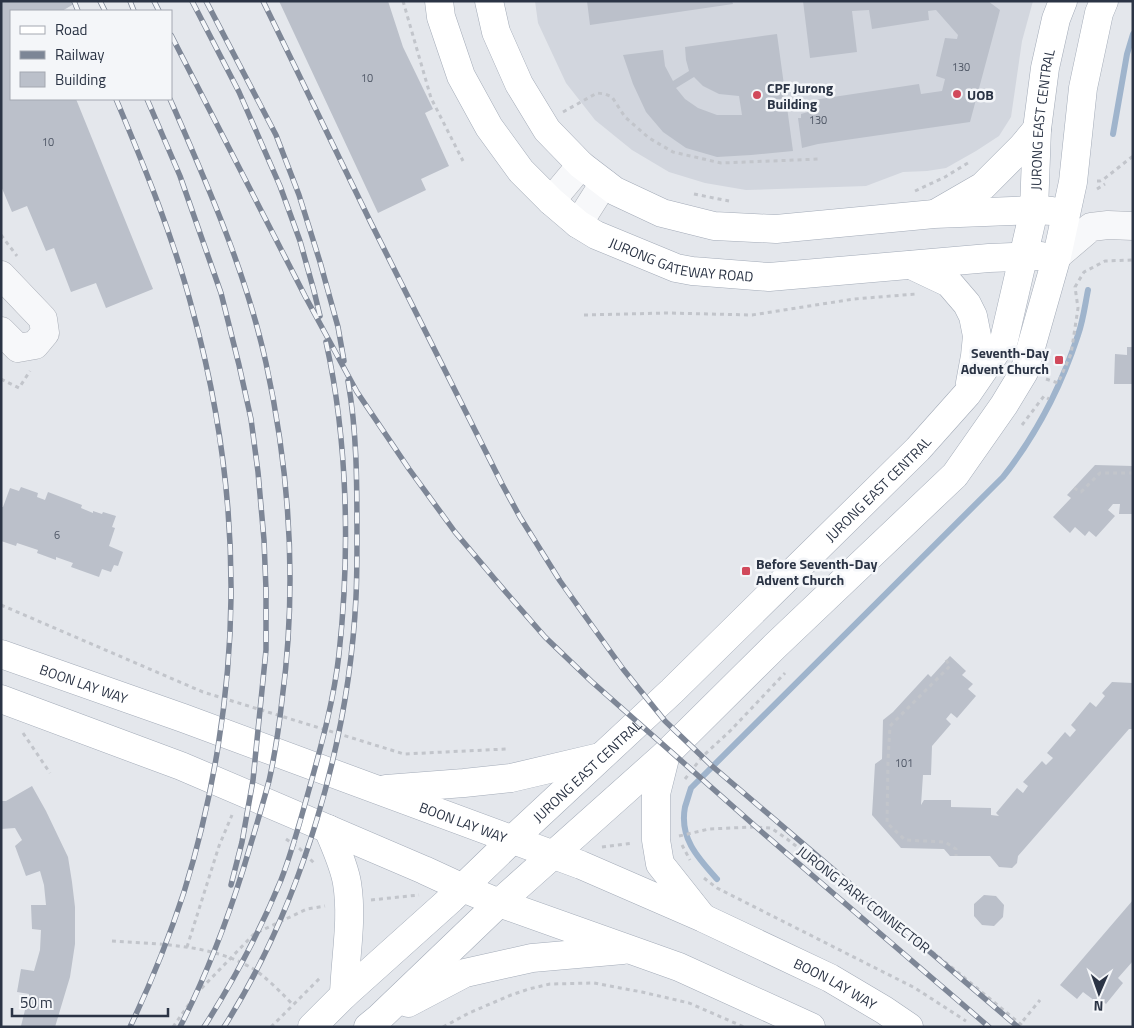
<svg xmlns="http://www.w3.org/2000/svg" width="1134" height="1028" viewBox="0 0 1134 1028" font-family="'Titillium Web',sans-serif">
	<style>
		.built { fill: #d2d6de }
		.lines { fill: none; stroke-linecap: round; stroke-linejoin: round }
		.stream { stroke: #9fb4cc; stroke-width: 6 }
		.building { fill: #bbc0ca; fill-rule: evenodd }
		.minor-casing { stroke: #a9aeb7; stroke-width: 29 }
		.major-casing { stroke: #a3abb8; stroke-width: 29 }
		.path { stroke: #c2c5cb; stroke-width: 3; stroke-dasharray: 4 4; stroke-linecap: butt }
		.minor { stroke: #f7f8fa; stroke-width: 28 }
		.major { stroke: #fff; stroke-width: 28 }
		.rail-casing { stroke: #7d8696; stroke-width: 5.5 }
		.rail { stroke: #f4f6f9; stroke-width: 4; stroke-dasharray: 11; stroke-linecap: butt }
		.poi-dot { fill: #d1495b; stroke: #f4f6f9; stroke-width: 2 }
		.labels { text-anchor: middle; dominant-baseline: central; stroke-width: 5; stroke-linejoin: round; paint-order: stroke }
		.number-label { font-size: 11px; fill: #4f5766 }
		.poi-label { font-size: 14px; font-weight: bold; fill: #2b3445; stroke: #f4f6f9; text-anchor: start }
		.street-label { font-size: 14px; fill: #2b3445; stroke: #f4f6f9 }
	</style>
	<rect width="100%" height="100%" fill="#e4e7ec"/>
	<path class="built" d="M535 1H1033L1022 41 1011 117 999 136 976 151 946 168 927 171 903 172 866 186 746 190 705 183 669 172 632 150 595 120 566 83 538 23Z"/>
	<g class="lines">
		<path class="stream" d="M1113 134 1127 54 1133 34
			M717 879C698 858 679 838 685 807 687 801 689 794 691 788L1003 477C1036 435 1061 387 1078 335 1083 321 1085 305 1088 290"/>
	</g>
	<path class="building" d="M1 1H79L62 11H11V99H76L153 289 106 308 96 283 71 292 54 248 46 251 27 206 12 212 1 186Z
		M279 1H388L403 47 433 109 425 113 449 166 421 179 426 190 378 213Z
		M587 1H732L733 4 590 25Z
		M803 1H988L1000 10 970 122 818 144 802 148 798 118H801V114L808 112 807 101 919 84 921 94 942 91 945 79 936 76 945 38 957 39 958 35 936 10 928 11 929 20 872 29 869 10 852 11 857 52 810 58Z
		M777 34 793 151 751 155 717 157 686 148 663 132 646 112 633 84 623 55 663 50 665 66 673 81 689 71 686 60 685 47ZM694 77 703 86 719 94 739 96 742 115H717L698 108 685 99 676 88Z
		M1127 347H1133V384H1114L1115 354 1127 355Z
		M1095 465 1133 466V514H1119L1120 504H1113L1108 510 1115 516 1096 537 1089 531 1085 536 1075 527 1070 533 1053 517 1071 498 1067 495Z
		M21 487 38 493 37 497 45 500 48 492 82 505 81 508 93 513V511L102 514 103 512 116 516 112 527 115 528 109 546 123 552 118 566 114 565 111 572 102 569 99 577 71 567 73 563 56 557V560L37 553 38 550 17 543 16 546 1 541V507H3L10 488 19 491Z
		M950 656 966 671 962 675 973 684 968 689 976 696 957 718 951 713 946 719 951 724 932 746 931 775H923L921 805 924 800H951V807L991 808V815L999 816 996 813 1017 788 1023 793 1028 786 1023 782 1042 761 1046 765 1053 758 1047 753 1065 732 1070 737 1076 730 1071 725 1090 702 1096 707 1105 696 1102 693 1112 682 1133 683V729H1129L1018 856 1017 863 1012 868 999 867 990 856H950L944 849 901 848 872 815 875 764 882 759 883 720 893 712 928 674 931 677Z
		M32 786 46 811 68 857 72 882 75 907V944L70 977 55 1027 21 1026 29 994 17 992 21 969 34 971 40 950 41 930 32 929 31 905H46L44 885 40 871 26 876 15 846 22 840 15 828 1 829V801H6Z
		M984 895 996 896 1004 905 1003 917 994 926 982 925 974 916V904Z
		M1133 900V961L1118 978 1123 983 1106 1004 1098 997 1095 1001 1083 992 1077 999 1060 985Z"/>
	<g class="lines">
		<defs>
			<path id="minor" d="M551 201 581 165
				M578 224 604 183
				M1057 256 1091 227 1108 225 1133 226
				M1 275 43 319 45 333 35 345 18 348 1 331"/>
			<g id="major">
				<path id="s1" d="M439 1 441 17 461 76 489 127 521 171 551 201 578 224 596 235 676 268 692 271 769 277 989 258 1041 256"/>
				<path d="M489 1 496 32 519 84 547 130 581 165 615 191 662 213 714 226 776 229 934 214 1034 210 1052 211"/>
				<path d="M938 212 983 186 1022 147 1037 129"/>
				<path d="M911 265 949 283 967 304 973 316 977 336 975 356 970 383"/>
				<path id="s2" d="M1 654 183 718 581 865 703 918 830 978 884 1010 909 1027"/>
				<path d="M1 699 181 766 424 870 463 888 499 903 679 967 811 1027"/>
				<path d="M666 754 656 794V840L660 864 702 917"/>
				<path d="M386 789 464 783 511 778 600 757"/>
				<path d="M328 829C335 846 344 865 347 883 353 920 345 958 344 995"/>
				<path d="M408 1003 465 973 532 958 623 950"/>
				<path id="s3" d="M312 1027 344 995 451 899 513 839 672 691 918 449 967 394 1004 340 1034 210 1037 129 1045 68 1056 19 1063 1"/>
				<path d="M368 1027 379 1018 499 903 666 754 775 646 955 475 1004 405 1024 372 1057 256 1073 182 1083 88 1099 13 1104 1"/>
			</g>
		</defs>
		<use href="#minor" class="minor-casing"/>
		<use href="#major" class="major-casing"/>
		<path class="path" d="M403 1 431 98 463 161
			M563 112 597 93 605 94 612 97 625 117 649 138 673 152 721 163 820 159
			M1097 181H1100L1104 179 1133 156
			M1097 189 1105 184
			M915 191 945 177 971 161
			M694 194 729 201
			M1 235 17 256
			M584 315 667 313 752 315 854 299 916 294
			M1 379 19 388 30 371
			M1046 379 1058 383 1071 354 1078 308 1075 287 1084 272 1105 261 1133 260
			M1022 425 1044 396 1049 399
			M1074 488 1081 492 1100 473H1133
			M1 605 203 692 404 754 506 749
			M946 660 950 666 890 726 888 760 887 823 905 840 945 842 956 849V856
			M23 733 50 773
			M685 779 702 757 731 730 785 673
			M679 836 709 829 753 827 771 828 787 839 949 965 1024 1027
			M286 839 300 849 315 864
			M682 845 690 860
			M602 847 633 843
			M704 878 717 888 915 988 966 1021
			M371 900 419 895
			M112 941C157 944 209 944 250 967 262 973 284 995 293 1005
			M187 947 219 846 232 815
			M173 1027 196 994 254 934 307 909 325 906
			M271 1027 320 978
			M443 1027 469 1013 511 995 529 989 550 984 594 983 642 992 689 1003 744 1027
			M1018 1027 1040 1000"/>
		<use href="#minor" class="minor"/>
		<use href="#major" class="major"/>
		<defs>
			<path id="rail" d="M74 1 78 11
				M100 1 105 11
				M130 1 134 11
				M154 1 159 11
				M192 1 239 92 280 186 300 241 314 291 320 316
				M206 1 276 135 299 195 320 262 338 327 344 361
				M263 1 371 223 502 484 520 517 560 581 623 669 665 721 712 766 1018 1027
				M171 35 305 296 357 392 409 469 455 532 504 590 545 637 591 681 763 833 989 1027
				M116 99C145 168 174 239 193 312 218 403 232 503 231 598 230 696 213 799 184 892 169 938 151 983 130 1027
				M147 99 180 176 221 293 239 365 251 419 258 472 264 540 266 590V650L253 780 242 842 231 885
				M170 99C207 184 246 272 266 363 290 473 297 588 282 700 279 727 275 754 269 781 261 811 252 840 243 870 226 924 206 976 180 1027
				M204 1027C234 980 260 931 281 880 293 849 301 818 310 786 322 743 334 699 339 654 350 554 348 441 326 342
				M224 1027C302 904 349 742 356 597 357 576 357 556 357 536 357 484 357 432 348 381"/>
		</defs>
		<use href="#rail" class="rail-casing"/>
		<use href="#rail" class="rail"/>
	</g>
	<g class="poi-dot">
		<circle cx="957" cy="94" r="5"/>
		<circle cx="757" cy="95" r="5"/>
		<rect x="1054" y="355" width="10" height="10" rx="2.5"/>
		<rect x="741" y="566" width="10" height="10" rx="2.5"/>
	</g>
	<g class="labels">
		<g class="number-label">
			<text x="961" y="67">130</text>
			<text x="367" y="78">10</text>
			<text x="818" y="120">130</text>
			<text x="48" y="142">10</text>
			<text x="57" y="535">6</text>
			<text x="904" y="763">101</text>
		</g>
		<g class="poi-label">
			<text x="767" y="87">CPF Jurong<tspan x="767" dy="16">Building</tspan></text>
			<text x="967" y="94">UOB</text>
			<text x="1049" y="352" text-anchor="end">Seventh-Day<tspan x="1049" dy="16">Advent Church</tspan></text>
			<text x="756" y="563">Before Seventh-Day<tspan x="756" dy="16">Advent Church</tspan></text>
		</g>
		<g class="street-label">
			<text stroke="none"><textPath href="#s3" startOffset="1201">JURONG EAST CENTRAL</textPath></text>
			<text stroke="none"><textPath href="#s1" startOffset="380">JURONG GATEWAY ROAD</textPath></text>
			<text stroke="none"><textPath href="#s3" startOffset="781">JURONG EAST CENTRAL</textPath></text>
			<text stroke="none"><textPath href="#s2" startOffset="88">BOON LAY WAY</textPath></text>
			<text stroke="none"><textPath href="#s3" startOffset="376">JURONG EAST CENTRAL</textPath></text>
			<text stroke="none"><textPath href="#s2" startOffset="492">BOON LAY WAY</textPath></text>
			<text transform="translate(864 899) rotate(38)">JURONG PARK CONNECTOR</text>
			<text stroke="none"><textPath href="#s2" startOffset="898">BOON LAY WAY</textPath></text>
		</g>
	</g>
	<rect width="1134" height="1028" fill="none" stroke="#2b3445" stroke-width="5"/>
	<rect x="10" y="10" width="162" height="90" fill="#f4f6f9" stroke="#a4a8b1"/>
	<rect x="20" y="26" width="25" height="8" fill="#ffffff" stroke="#a4a8b1"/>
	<text x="55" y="35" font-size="15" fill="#2b3445">Road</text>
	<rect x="20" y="51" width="25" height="8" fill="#7d8696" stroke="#a4a8b1"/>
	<text x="55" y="60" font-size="15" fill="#2b3445">Railway</text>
	<rect x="20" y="72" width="25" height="15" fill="#bbc0ca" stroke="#a4a8b1"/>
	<text x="55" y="85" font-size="15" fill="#2b3445">Building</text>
	<g transform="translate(1099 993) rotate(182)" stroke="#f4f6f9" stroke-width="4" paint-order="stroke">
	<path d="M0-4L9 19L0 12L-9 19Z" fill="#2b3445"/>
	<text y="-8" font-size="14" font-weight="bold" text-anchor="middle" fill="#2b3445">N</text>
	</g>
	<path d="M12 1008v8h156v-8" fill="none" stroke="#2b3445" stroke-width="2.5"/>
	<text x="20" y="1008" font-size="15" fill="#2b3445" stroke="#f4f6f9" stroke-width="4" paint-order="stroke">50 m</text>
</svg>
